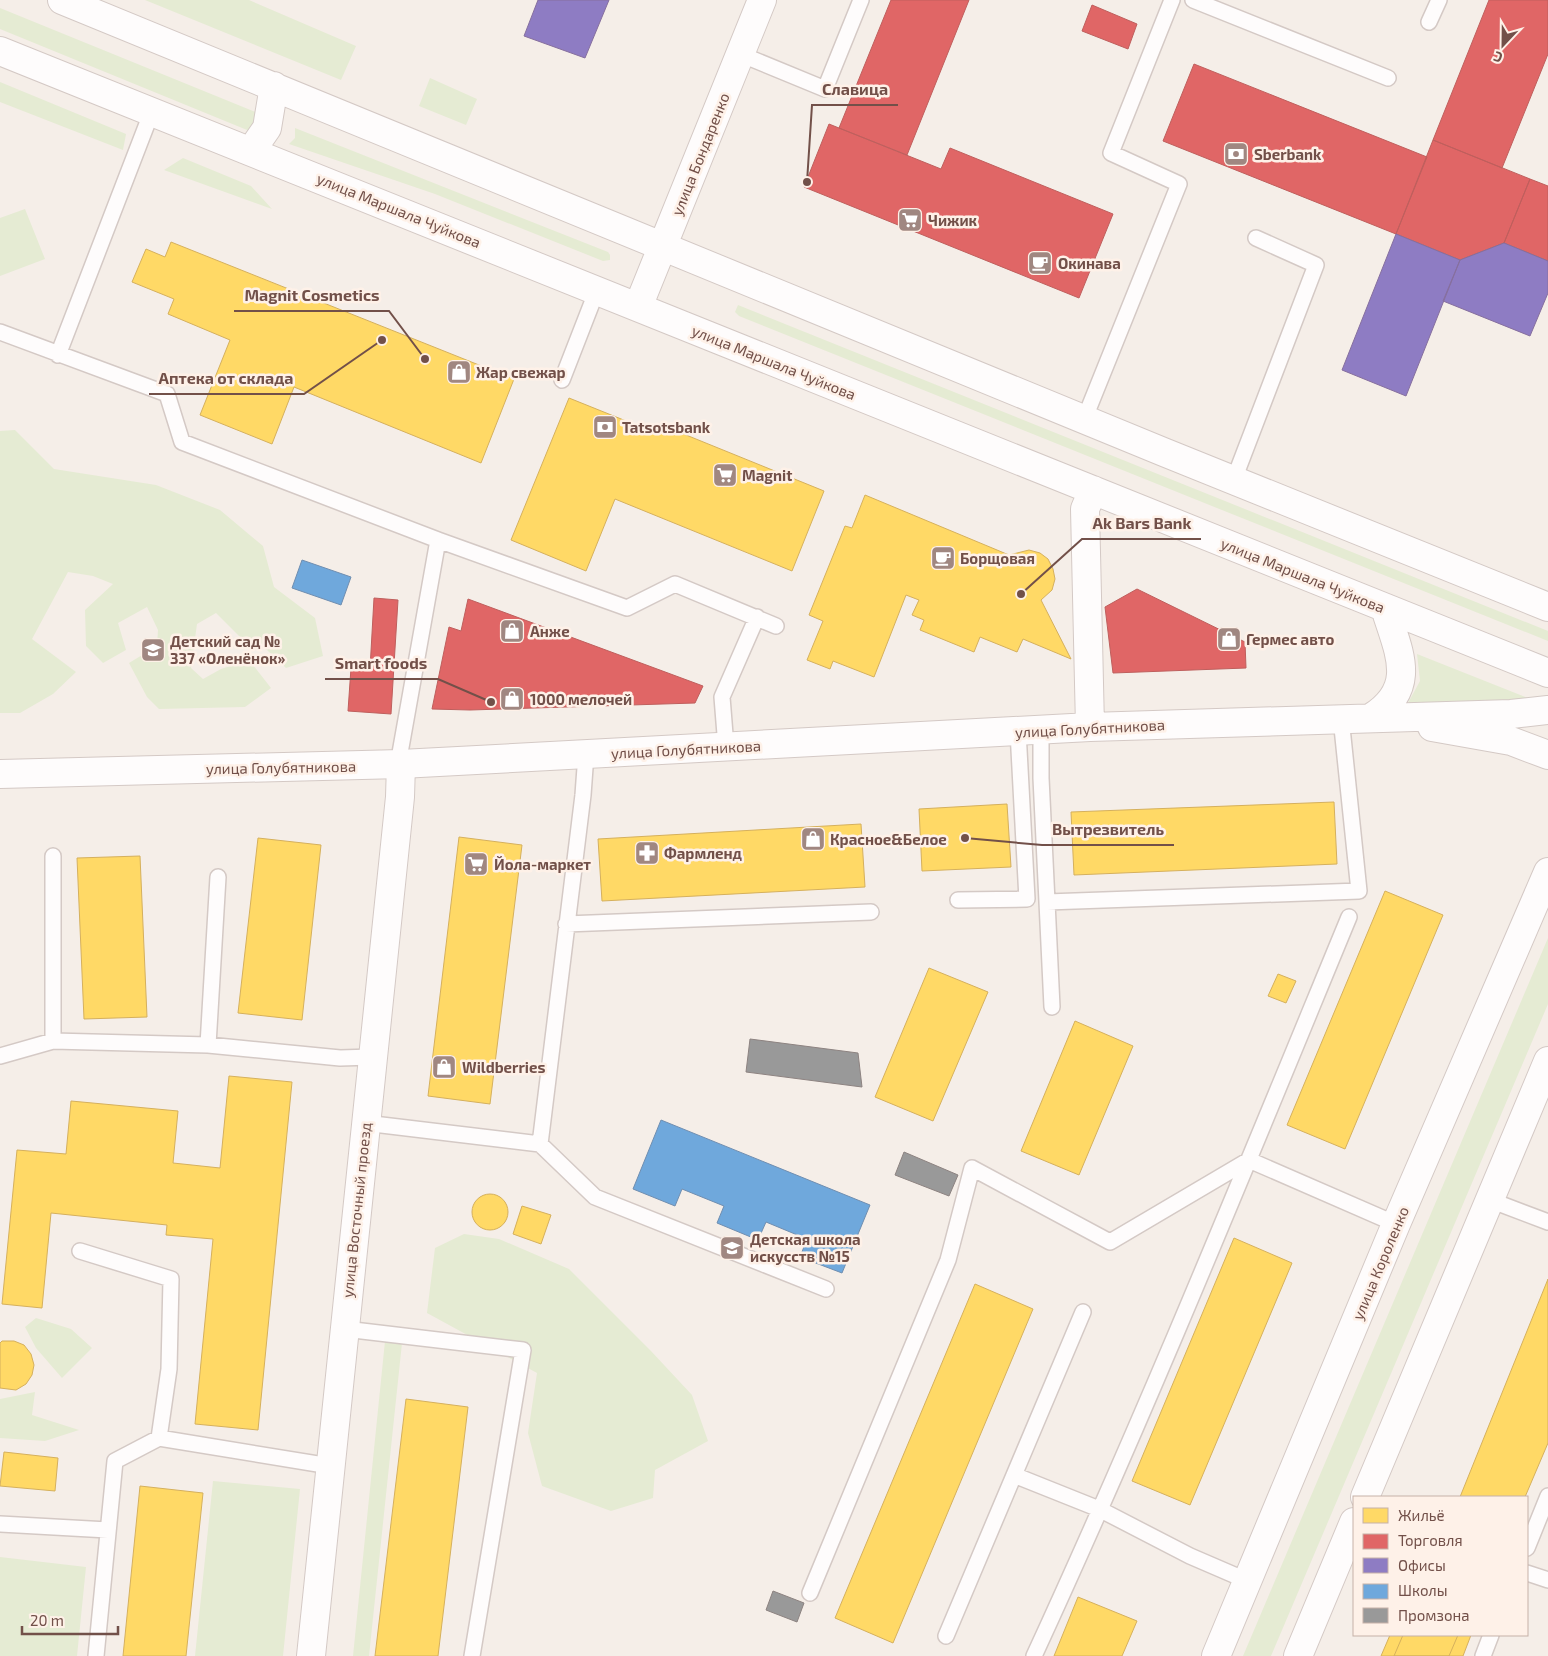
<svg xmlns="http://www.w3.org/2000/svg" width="1548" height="1656" viewBox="0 0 1548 1656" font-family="'Exo 2',sans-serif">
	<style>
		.green { fill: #e5ebd3 }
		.homes { fill: #ffd966; stroke: #d5b05d }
		.shops { fill: #e06666; stroke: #bf5f5d }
		.offices { fill: #8e7cc3; stroke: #866f9e }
		.schools { fill: #6fa8dc; stroke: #708eb0 }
		.industry { fill: #999; stroke: #8d8381 }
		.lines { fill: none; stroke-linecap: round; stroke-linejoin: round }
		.lane-casing { stroke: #d4c9c5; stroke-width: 18 }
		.street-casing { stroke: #d4c9c5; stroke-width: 30 }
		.secondary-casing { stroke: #d4c9c5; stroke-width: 30 }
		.lane { stroke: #fefcfc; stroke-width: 15 }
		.street { stroke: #fefcfc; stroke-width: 28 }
		.secondary { stroke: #fefcfc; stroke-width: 28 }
		.labels { text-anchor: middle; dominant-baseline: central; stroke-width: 5; stroke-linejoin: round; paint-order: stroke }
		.street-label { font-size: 15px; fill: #725049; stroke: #fef1e8 }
		.poi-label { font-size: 15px; font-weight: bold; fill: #725049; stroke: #fef1e8; text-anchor: start }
		.leader { fill: none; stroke: #725049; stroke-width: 2 }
		.callout-dot { fill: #725049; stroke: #fef1e8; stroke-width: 2 }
		.callout-label { font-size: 16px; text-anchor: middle; font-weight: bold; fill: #725049; stroke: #fef1e8; stroke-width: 5; stroke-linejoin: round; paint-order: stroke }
	</style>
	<rect width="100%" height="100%" fill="#f5eee8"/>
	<path class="green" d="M145 0H249L356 46 341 80Z
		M0 8 260 114 252 132 0 29Z
		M430 78 477 99 466 125 419 106Z
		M0 82 126 134 123 150 0 102Z
		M295 128 608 252 610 255V260L603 261 435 194 289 144 295 138Z
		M183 158 251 186 272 209 164 170Z
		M25 209 45 259 0 276V218Z
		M738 305 1548 631V641L739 316 735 312Z
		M15 430 54 469 156 485 220 510 263 546 274 587 315 618 323 656 286 668 267 650 245 642 216 613 197 624 191 668 203 679 221 669 249 660 271 688 245 707 159 709 147 697 129 663 157 646 158 630 147 607 118 623 126 650 103 663 86 646 85 610 113 584 93 576 68 572 32 639 76 672 53 694 20 713H0V431Z
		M1417 654 1533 700 1408 703 1420 681Z
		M1548 938V1004L1271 1656H1243Z
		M464 1234 499 1239 569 1269 651 1351 692 1395 708 1441 655 1470 653 1498 611 1511 542 1486 528 1433 537 1373 427 1313 435 1248Z
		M36 1318 71 1329 92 1348 62 1378 36 1348 25 1327Z
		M385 1341 402 1343 369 1656H353Z
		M35 1392 32 1415 79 1430 45 1441 0 1438V1399Z
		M213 1481 300 1489 283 1656H195Z
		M0 1557 86 1567 77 1656H0Z"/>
	<path class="homes" d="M171 242 514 379 481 463 294 387 272 444 200 415 230 340 168 314 174 299 132 282 146 249 165 257Z
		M569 398 656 433 659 424 824 491 792 571 615 499 586 571 511 540Z
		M865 495 1009 555 1029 550 1040 553 1048 559 1053 569 1055 579 1052 590 1041 600 1071 659 1023 639 1017 652 980 637 974 652 920 630 924 620 912 615 919 600 906 595 874 677 833 661 830 669 807 660 823 621 809 615 845 526 852 528Z
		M1334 802 1337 864 1074 875 1071 812Z
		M1007 804 1011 867 922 871 919 809Z
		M861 824 865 887 602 901 598 839Z
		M459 837 522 845 490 1104 428 1096Z
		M258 838 321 845 302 1020 238 1013Z
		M140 856 147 1017 84 1019 77 858Z
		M1385 891 1443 915 1345 1149 1287 1125Z
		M929 968 988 992 933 1121 875 1097Z
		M1278 974 1296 981 1286 1003 1268 996Z
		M1075 1021 1133 1046 1079 1175 1021 1151Z
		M229 1076 292 1082 258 1430 195 1424 213 1239 166 1235 167 1225 51 1213 42 1308 2 1304 17 1150 66 1154 71 1101 178 1111 173 1163 220 1168Z
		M472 1212a18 18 0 1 1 36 0a18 18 0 1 1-36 0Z
		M522 1206 551 1215 541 1244 513 1234Z
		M1234 1238 1292 1263 1190 1505 1132 1481Z
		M1548 1279V1443L1525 1497H1460Z
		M975 1284 1033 1309 893 1643 835 1618Z
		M2 1341H14L24 1345 31 1354 34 1365 32 1375 26 1384 16 1390 0 1388V1343Z
		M406 1399 468 1407 438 1656H375Z
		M4 1452 58 1458 55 1491 0 1486Z
		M140 1486 203 1493 186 1656H123Z
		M1078 1597 1137 1621 1122 1656H1054Z
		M1390 1635H1458L1449 1656H1381Z
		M1403 1635H1471L1463 1656H1394Z"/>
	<path class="shops" d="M891 0H969L907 155 839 128Z
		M1489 0H1548V54L1502 168 1433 140Z
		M1092 5 1137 24 1128 49 1082 31Z
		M1194 64 1427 157 1396 234 1163 141Z
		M829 124 941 169 950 148 1113 214 1079 298 804 187Z
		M1433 140 1530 179 1504 243 1460 260 1396 234Z
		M1530 179 1548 186V261L1504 243Z
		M1137 589 1245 642 1246 668 1113 673 1105 607Z
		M374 598 398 600 391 714 348 711 351 668 370 669Z
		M468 599 703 686 695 703 470 710 432 709 449 627 461 631Z"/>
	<path class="offices" d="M538 0H609L585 58 524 36Z
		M1396 234 1460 260 1406 396 1342 370Z
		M1504 243 1548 261V293L1530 336 1443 301 1460 260Z"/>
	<path class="schools" d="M302 560 351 577 341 605 292 588Z
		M661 1120 870 1205 842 1273 800 1257 807 1239 766 1222 758 1240 717 1223 724 1206 682 1189 675 1206 633 1189Z"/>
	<path class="industry" d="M750 1039 858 1053 862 1087 746 1072Z
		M904 1152 958 1175 949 1196 895 1175Z
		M773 1591 804 1603 797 1622 766 1610Z"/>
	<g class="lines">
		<defs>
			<path id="lane" d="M1193 0 1388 78
				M1429 22 1439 0
				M740 54 825 89 861 0
				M0 332 167 394 182 442 438 540 400 753 401 764
				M58 355 152 111
				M562 380 597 290
				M1084 420 1179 184 1111 153 1172 0
				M1233 482 1316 265 1256 238
				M438 540 627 608 675 584 776 626
				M1041 730V778L1047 902 1359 891 1341 718
				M726 747 722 697 757 617
				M958 900 1027 899 1018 731
				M1047 902 1052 1007
				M566 924 871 912
				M53 1041V856
				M208 1045 218 877
				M0 1056 53 1041 208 1045 340 1058 372 1057
				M365 1123 540 1144 583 795 586 754
				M540 1144 595 1197 826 1289
				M1490 1200 1548 1222
				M80 1251 171 1279 169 1369 159 1438
				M345 1329 523 1350 472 1656
				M1014 1475 1099 1509 1190 1556 1248 1581
				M0 1524 108 1530
				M1527 1548 1548 1496
				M1527 1573 1548 1580
				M810 1593 948 1260 972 1168 1110 1242 1249 1160 1396 1224
				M946 1636 1083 1312
				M96 1656 115 1461 159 1438 330 1466
				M1034 1656C1146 1413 1247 1164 1349 917
				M1483 1656 1491 1635"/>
			<path id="street" d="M311 1656 400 797 401 764"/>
			<path id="secondary" d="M62 0C558 202 1051 409 1548 607
				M0 51 1548 673
				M251 151 267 128 274 86
				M638 307 762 0
				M1372 717C1419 687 1398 651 1385 608
				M1090 727 1085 509 1093 490
				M1432 727 1511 741 1548 755
				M0 774 401 764 1090 727 1511 714 1548 710
				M1365 1497 1548 1061
				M1216 1656 1396 1224 1548 872
				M1298 1656 1354 1522"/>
		</defs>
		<use href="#lane" class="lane-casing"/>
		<use href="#street" class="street-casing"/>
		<use href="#secondary" class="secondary-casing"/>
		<use href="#lane" class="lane"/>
		<use href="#street" class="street"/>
		<use href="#secondary" class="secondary"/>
	</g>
	<defs>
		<symbol id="bank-square" viewBox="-11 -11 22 22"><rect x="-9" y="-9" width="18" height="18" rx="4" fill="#a08781" stroke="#fef1e8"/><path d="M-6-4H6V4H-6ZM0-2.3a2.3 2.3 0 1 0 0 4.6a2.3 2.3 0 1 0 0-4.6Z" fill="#fff"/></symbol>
		<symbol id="supermarket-square" viewBox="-11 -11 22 22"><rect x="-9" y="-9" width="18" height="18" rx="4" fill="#a08781" stroke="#fef1e8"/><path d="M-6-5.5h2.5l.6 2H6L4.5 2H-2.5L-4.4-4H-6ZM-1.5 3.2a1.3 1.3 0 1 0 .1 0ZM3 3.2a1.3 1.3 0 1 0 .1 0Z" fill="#fff"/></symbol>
		<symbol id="cafe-square" viewBox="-11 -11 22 22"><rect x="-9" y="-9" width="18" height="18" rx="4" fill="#a08781" stroke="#fef1e8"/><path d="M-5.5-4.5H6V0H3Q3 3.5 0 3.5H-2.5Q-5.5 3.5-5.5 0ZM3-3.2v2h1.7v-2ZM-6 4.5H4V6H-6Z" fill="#fff"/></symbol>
		<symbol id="shop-square" viewBox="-11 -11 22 22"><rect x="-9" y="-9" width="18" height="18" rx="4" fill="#a08781" stroke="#fef1e8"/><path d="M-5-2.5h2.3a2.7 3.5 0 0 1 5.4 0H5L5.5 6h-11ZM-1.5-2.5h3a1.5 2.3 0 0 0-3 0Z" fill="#fff"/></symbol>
		<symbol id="school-square" viewBox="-11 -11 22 22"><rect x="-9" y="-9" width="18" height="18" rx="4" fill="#a08781" stroke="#fef1e8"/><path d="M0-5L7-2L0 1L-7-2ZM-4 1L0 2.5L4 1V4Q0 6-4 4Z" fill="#fff"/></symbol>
		<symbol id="pharmacy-square" viewBox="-11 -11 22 22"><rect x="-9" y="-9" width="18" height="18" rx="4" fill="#a08781" stroke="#fef1e8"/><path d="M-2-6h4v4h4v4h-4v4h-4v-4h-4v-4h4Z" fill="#fff"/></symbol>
	</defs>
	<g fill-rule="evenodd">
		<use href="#bank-square" x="1222" y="140" width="28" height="28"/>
		<use href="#supermarket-square" x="896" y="206" width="28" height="28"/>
		<use href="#cafe-square" x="1026" y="249" width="28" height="28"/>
		<use href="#shop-square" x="445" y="358" width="28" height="28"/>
		<use href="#bank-square" x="591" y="413" width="28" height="28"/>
		<use href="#supermarket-square" x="711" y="461" width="28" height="28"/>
		<use href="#cafe-square" x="929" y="544" width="28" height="28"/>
		<use href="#shop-square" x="498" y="617" width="28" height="28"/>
		<use href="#shop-square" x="1215" y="625" width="28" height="28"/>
		<use href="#school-square" x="139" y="636" width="28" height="28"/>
		<use href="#shop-square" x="498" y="685" width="28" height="28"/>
		<use href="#shop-square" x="799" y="825" width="28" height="28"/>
		<use href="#pharmacy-square" x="633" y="839" width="28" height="28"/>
		<use href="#supermarket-square" x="462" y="850" width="28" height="28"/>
		<use href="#shop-square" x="430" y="1053" width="28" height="28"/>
		<use href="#school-square" x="718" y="1234" width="28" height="28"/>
	</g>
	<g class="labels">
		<g class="street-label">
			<text transform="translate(700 154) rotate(-68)">улица Бондаренко</text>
			<text transform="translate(399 210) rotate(22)">улица Маршала Чуйкова</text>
			<text transform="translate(774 362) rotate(22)">улица Маршала Чуйкова</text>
			<text transform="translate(1303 575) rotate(22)">улица Маршала Чуйкова</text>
			<text transform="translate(1090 728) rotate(-3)">улица Голубятникова</text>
			<text transform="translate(686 749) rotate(-3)">улица Голубятникова</text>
			<text transform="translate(281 767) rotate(-1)">улица Голубятникова</text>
			<text transform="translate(356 1210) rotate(-84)">улица Восточный проезд</text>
			<text transform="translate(1380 1263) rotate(-67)">улица Короленко</text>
		</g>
		<g class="poi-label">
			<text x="1254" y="154">Sberbank</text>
			<text x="928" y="220">Чижик</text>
			<text x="1058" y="263">Окинава</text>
			<text x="476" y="372">Жар свежар</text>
			<text x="622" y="427">Tatsotsbank</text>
			<text x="742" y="475">Magnit</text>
			<text x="960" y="558">Борщовая</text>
			<text x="530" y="631">Анже</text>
			<text x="1246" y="639">Гермес авто</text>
			<text x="170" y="641">Детский сад №<tspan x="170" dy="17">337 «Оленёнок»</tspan></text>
			<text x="530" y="699">1000 мелочей</text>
			<text x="830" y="839">Красное&amp;Белое</text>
			<text x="664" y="853">Фармленд</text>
			<text x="494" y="864">Йола-маркет</text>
			<text x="462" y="1067">Wildberries</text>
			<text x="750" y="1239">Детская школа<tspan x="750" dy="17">искусств №15</tspan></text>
		</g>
	</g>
	<path class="leader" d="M807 182L812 105H898M425 359L389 311H234M382 340L304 394H149M1021 594L1082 539H1201M491 702L438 679H325M965 838L1042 845H1174"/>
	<g class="callout-dot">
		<circle cx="807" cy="182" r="5"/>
		<circle cx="425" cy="359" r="5"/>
		<circle cx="382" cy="340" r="5"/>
		<circle cx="1021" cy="594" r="5"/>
		<circle cx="491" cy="702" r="5"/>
		<circle cx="965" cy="838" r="5"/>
	</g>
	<g class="callout-label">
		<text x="855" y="95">Славица</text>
		<text x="312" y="301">Magnit Cosmetics</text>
		<text x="226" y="384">Аптека от склада</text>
		<text x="1142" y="529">Ak Bars Bank</text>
		<text x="381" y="669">Smart foods</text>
		<text x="1108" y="835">Вытрезвитель</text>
	</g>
	<rect x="1353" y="1496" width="175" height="140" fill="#fef1e8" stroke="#c6b1a8"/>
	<rect x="1363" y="1508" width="25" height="15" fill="#ffd966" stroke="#c6b1a8"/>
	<text x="1398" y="1521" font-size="15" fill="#725049">Жильё</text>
	<rect x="1363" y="1534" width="25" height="15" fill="#e06666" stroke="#c6b1a8"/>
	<text x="1398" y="1546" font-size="15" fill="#725049">Торговля</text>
	<rect x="1363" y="1558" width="25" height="15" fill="#8e7cc3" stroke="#c6b1a8"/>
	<text x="1398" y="1571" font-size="15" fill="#725049">Офисы</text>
	<rect x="1363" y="1584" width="25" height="15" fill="#6fa8dc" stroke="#c6b1a8"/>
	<text x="1398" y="1596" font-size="15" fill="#725049">Школы</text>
	<rect x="1363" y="1608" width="25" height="15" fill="#999999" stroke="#c6b1a8"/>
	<text x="1398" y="1621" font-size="15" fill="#725049">Промзона</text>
	<g transform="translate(1503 45) rotate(202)" stroke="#fef1e8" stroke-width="4" paint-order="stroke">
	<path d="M0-4L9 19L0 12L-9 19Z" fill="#725049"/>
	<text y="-8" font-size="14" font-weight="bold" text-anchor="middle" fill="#725049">С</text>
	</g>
	<path d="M22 1626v8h96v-8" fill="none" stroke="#725049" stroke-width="2.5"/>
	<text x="30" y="1626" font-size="15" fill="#725049" stroke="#fef1e8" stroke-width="4" paint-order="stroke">20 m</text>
</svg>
